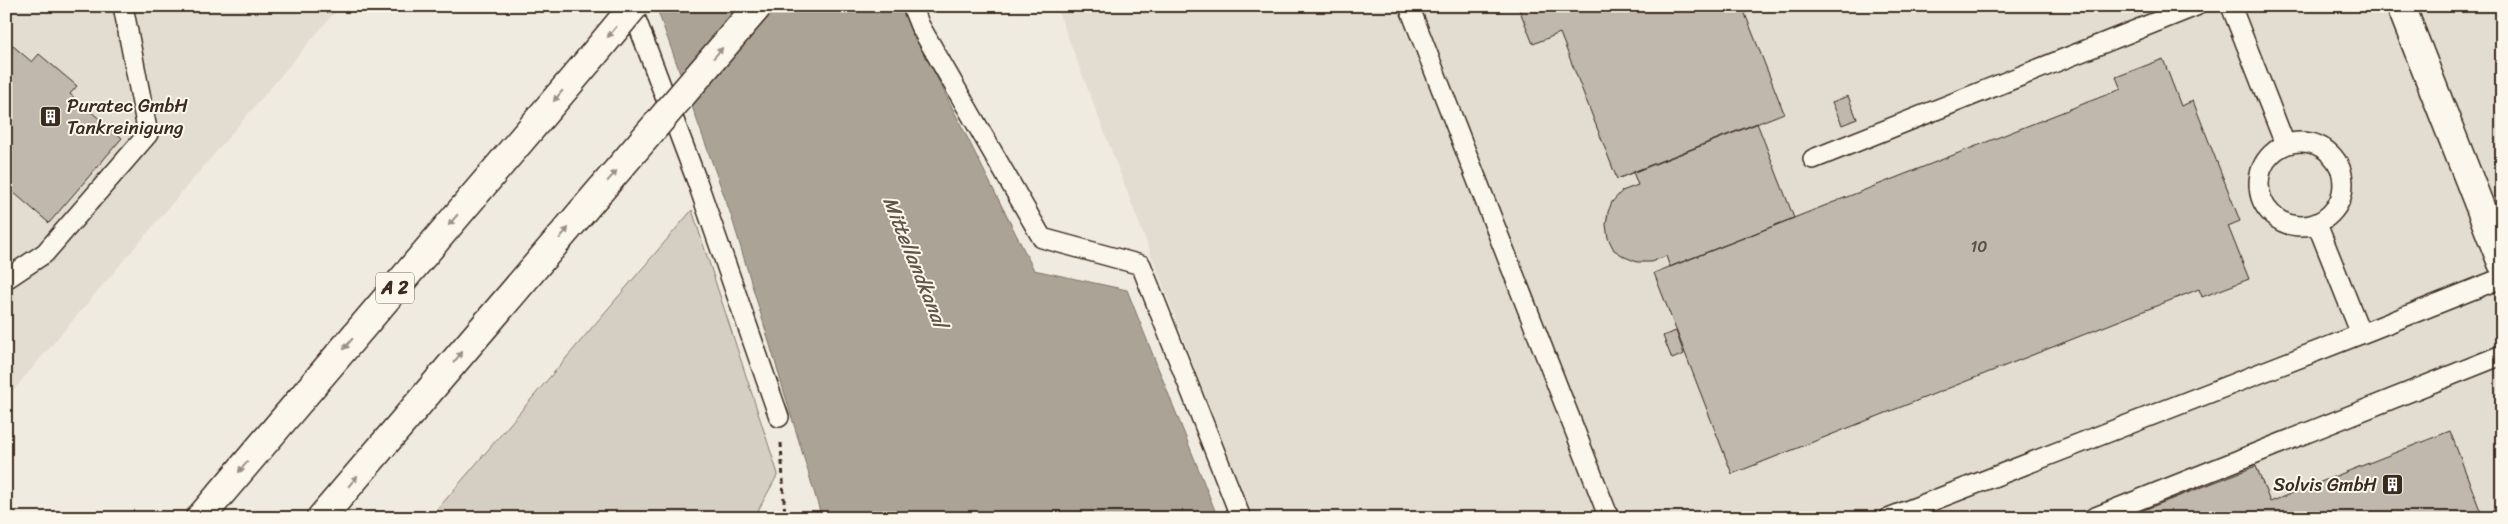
<svg xmlns="http://www.w3.org/2000/svg" width="2508" height="524" viewBox="0 0 2508 524" font-family="Sriracha,sans-serif">
	<style>
		.built { fill: #e2dcd1 }
		.green { fill: #d5cec3; stroke: #887c70 }
		.water { fill: #aca397; stroke: #7f7367 }
		.building { fill: #c0b8ad; stroke: #3b2a1e }
		.lines { fill: none; stroke-linecap: round; stroke-linejoin: round }
		.lane-casing { stroke: #3b2a1e; stroke-width: 22 }
		.street-casing { stroke: #3b2a1e; stroke-width: 31 }
		.highway-casing { stroke: #3b2a1e; stroke-width: 31 }
		.path { stroke: #3b2a1e; stroke-width: 3; stroke-dasharray: 5 4; stroke-linecap: butt }
		.lane { stroke: #fbf7ec; stroke-width: 19 }
		.street { stroke: #fbf7ec; stroke-width: 28 }
		.highway { stroke: #fbf7ec; stroke-width: 28 }
		.highway-bridge-casing { stroke: #3b2a1e; stroke-width: 31; stroke-linecap: butt }
		.highway-bridge { stroke: #fbf7ec; stroke-width: 28 }
		.oneway { fill: #9b9085 }
		.labels { text-anchor: middle; dominant-baseline: central; stroke-width: 4; stroke-linejoin: round; paint-order: stroke }
		.number-label { font-size: 16px; fill: #5c4e42 }
		.shield { fill: #fbf7ec; stroke: #75685c; stroke-width: 1 }
		.shield-label { font-size: 18px; font-weight: bold; fill: #3b2a1e }
		.poi-label { font-size: 19px; fill: #3b2a1e; stroke: #fbf7ec; text-anchor: start }
		.water-label { font-size: 20px; font-style: italic; fill: #635448; stroke: #fbf7ec }
	</style>
	<rect width="100%" height="100%" fill="#f0ebe0"/>
	<filter id="ink" filterUnits="userSpaceOnUse"><feTurbulence type="fractalNoise" baseFrequency=".02" numOctaves="2"/><feDisplacementMap in="SourceGraphic" scale="10" xChannelSelector="R" yChannelSelector="G"/><feConvolveMatrix kernelMatrix="1 2 1 2 8 2 1 2 1" color-interpolation-filters="sRGB"/></filter>
	<g filter="url(#ink)">
		<path class="built" d="M6 6H340L6 399Z
			M1056 6H2502V518H1252Z"/>
		<path class="green" d="M692 210 778 474 754 518H430Z"/>
		<path class="water" d="M656 6H901L1034 270 1127 290 1218 518H822L731 215Z"/>
		<path class="building" d="M1518 6H1742L1784 113 1617 179 1560 33 1533 44Z
			M6 40 32 62 39 54 77 86 70 94 122 138 49 223 6 186Z
			M2163 59 2181 106 2193 101 2240 221 2228 226 2249 279 2202 297 2199 289 1732 474 1654 273 2121 89 2116 77Z
			M1848 96 1857 119 1842 125 1832 102Z
			M1757 123 1794 218 1670 267 1666 256 1651 262H1637L1625 257 1614 250 1608 238 1606 225 1608 212 1612 202 1622 191 1638 185 1633 172Z
			M1676 331 1684 354 1672 359 1663 336Z
			M2450 431 2483 518H2138L2136 513 2256 466 2270 502Z"/>
		<g class="lines">
			<defs>
				<path id="lane" d="M631 6 698 184 779 417
					M912 6 920 26 1042 238 1141 265 1241 518
					M1409 6 1609 518
					M2231 6 2285 144
					M2259 184a42 42 0 1 1 84 0a42 42 0 1 1-84 0Z
					M1813 159 2196 6
					M2317 224 2361 334 2502 278
					M6 279 45 253 148 134 123 6
					M1888 518 2361 334
					M2093 518 2502 355"/>
				<path id="street" d="M2401 6 2502 263"/>
				<path id="highway" d="M200 518 590 59
					M321 518 581 213"/>
			</defs>
			<use href="#lane" class="lane-casing"/>
			<use href="#street" class="street-casing"/>
			<use href="#highway" class="highway-casing"/>
			<path class="path" d="M781 443 785 518"/>
			<use href="#lane" class="lane"/>
			<use href="#street" class="street"/>
			<use href="#highway" class="highway"/>
			<defs>
				<path id="highway-bridge" d="M590 59 634 6
					M581 213 758 6"/>
			</defs>
			<use href="#highway-bridge" class="highway-bridge-casing"/>
			<use href="#highway-bridge" class="highway-bridge"/>
		</g>
		<defs><path id="oneway-solid" d="M-6-.8H1V-3.2L6.5 0L1 3.2V.8H-6Z" transform="scale(1.25)"/></defs>
		<g class="oneway">
			<use href="#oneway-solid" transform="translate(612 32) rotate(130)"/>
			<use href="#oneway-solid" transform="translate(718 53) rotate(-49)"/>
			<use href="#oneway-solid" transform="translate(558 96) rotate(130)"/>
			<use href="#oneway-solid" transform="translate(612 176) rotate(-49)"/>
			<use href="#oneway-solid" transform="translate(453 220) rotate(130)"/>
			<use href="#oneway-solid" transform="translate(564 233) rotate(-50)"/>
			<use href="#oneway-solid" transform="translate(348 344) rotate(130)"/>
			<use href="#oneway-solid" transform="translate(458 357) rotate(-50)"/>
			<use href="#oneway-solid" transform="translate(243 467) rotate(130)"/>
			<use href="#oneway-solid" transform="translate(353 481) rotate(-50)"/>
		</g>
	</g>
	<defs>
		<symbol id="building-square" viewBox="-11 -11 22 22"><rect x="-9" y="-9" width="18" height="18" rx="4" fill="#3b2a1e" stroke="#fbf7ec"/><path d="M-4-6H4V6H1V3H-1V6H-4ZM-2.5-4.3h1.7v1.8h-1.7ZM.8-4.3h1.7v1.8H.8ZM-2.5-1h1.7V.8h-1.7ZM.8-1h1.7V.8H.8Z" fill="#fff"/></symbol>
	</defs>
	<g fill-rule="evenodd">
		<use href="#building-square" x="38" y="104" width="25" height="25"/>
		<use href="#building-square" x="2380" y="472" width="25" height="25"/>
	</g>
	<g class="labels">
		<g class="number-label">
			<text x="1979" y="246">10</text>
		</g>
		<rect class="shield" x="376" y="272.5" width="38" height="31" rx="4"/>
		<g class="shield-label">
			<text x="395" y="288">A 2</text>
		</g>
		<g class="poi-label">
			<text x="67" y="105">Puratec GmbH<tspan x="67" dy="22">Tankreinigung</tspan></text>
			<text x="2377" y="484" text-anchor="end">Solvis GmbH</text>
		</g>
		<g class="water-label">
			<text transform="translate(915 262) rotate(68)">Mittellandkanal</text>
		</g>
	</g>
	<rect width="2508" height="524" fill="none" stroke="#fbf7ec" stroke-width="25"/>
	<rect x="12" y="12" width="2483" height="499" fill="none" stroke="#3b2a1e" stroke-width="2" filter="url(#ink)"/>
</svg>
